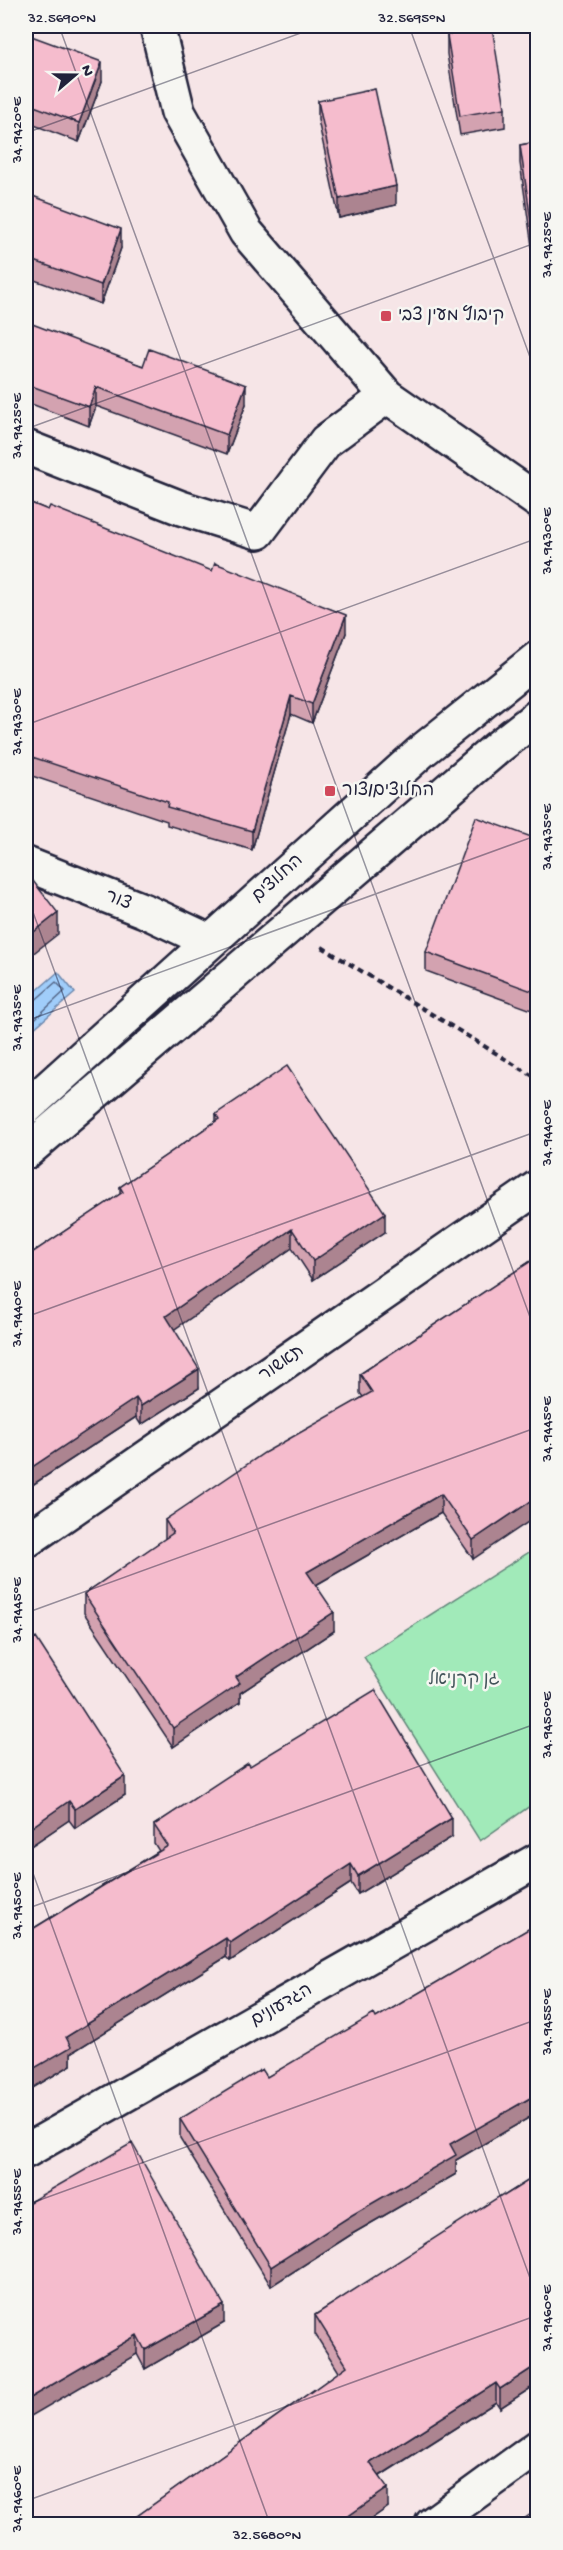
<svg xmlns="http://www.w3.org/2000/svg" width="563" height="2550" viewBox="0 0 563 2550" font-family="'Gochi Hand','Playpen Sans Hebrew',sans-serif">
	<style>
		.green { fill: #a1eab9; stroke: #62867a; stroke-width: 1.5 }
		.water { fill: #a0cdfa; stroke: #6e89ae; stroke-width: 1.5 }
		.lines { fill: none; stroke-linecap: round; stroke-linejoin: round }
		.shore { stroke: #546687; stroke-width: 1.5 }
		.street-casing { stroke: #22223b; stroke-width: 38 }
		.secondary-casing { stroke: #22223b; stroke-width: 38 }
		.path { stroke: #22223b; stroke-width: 4; stroke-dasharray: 6 4.5; stroke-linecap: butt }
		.street { stroke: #f6f6f2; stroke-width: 33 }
		.secondary { stroke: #f6f6f2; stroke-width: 33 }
		.wall { fill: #d3a2b0; stroke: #22223b; stroke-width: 1.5 }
		.shaded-wall { fill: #ac8490; stroke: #22223b; stroke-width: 1.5 }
		.building { fill: #f5bccd; stroke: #22223b; stroke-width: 1.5 }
		.ticks { fill: none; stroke: #22223b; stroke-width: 1.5; stroke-opacity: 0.45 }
		.poi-dot { fill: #d1495b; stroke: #f6f6f2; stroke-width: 2 }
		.labels { text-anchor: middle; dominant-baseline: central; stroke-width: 5; stroke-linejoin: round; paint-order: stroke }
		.poi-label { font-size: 18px; fill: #22223b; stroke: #f6f6f2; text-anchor: start }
		.street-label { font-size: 18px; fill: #22223b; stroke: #f6f6f2 }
		.park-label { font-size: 18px; fill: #42545a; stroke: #f6f6f2 }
		.neatline { fill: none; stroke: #22223b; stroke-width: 2 }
		.ticks-label { font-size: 15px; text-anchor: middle; fill: #22223b }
	</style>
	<rect width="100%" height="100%" fill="#f6e5e7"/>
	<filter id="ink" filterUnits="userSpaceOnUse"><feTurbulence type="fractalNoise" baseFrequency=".0167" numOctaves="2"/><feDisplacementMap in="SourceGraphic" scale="12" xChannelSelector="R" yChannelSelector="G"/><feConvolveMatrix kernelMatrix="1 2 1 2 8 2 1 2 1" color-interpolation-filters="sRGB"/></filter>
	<g filter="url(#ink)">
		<path class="green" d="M537 1547V1801L480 1841 364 1657Z"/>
		<path class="water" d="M58 972 75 993 26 1035V1000Z"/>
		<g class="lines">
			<path class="shore" d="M26 1004 32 1003 56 982 65 991 26 1027"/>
			<defs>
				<path id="street" d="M157 26 178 112 246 232 387 396 538 501
					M26 447 181 508 258 532 326 441 387 396
					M26 864 145 911 209 941
					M26 1541 538 1187
					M26 2151 538 1860
					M432 2524 538 2447"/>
				<path id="secondary" d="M26 1108 423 750 538 658
					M26 1152 497 748 538 716"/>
			</defs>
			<use href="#street" class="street-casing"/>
			<use href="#secondary" class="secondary-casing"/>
			<path class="path" d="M322 947 538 1079"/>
			<use href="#street" class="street"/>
			<use href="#secondary" class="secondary"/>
		</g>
		<path class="wall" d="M26 34 102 81 79 142 26 122Z
			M447 35 505 108V127L460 135 447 54Z
			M318 101 396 205 339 218 318 120Z
			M537 142V274H536L520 163V145Z
			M26 207 121 248 101 304 26 277Z
			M26 326 143 366 246 404 227 454 96 406 89 426 26 402Z
			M26 501 346 633 312 723 291 714 252 850 167 825V821L26 774Z
			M537 839V1012L426 971V952Z
			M216 1114 385 1232 313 1280 292 1248 174 1329 199 1388 141 1425 136 1417 26 1489V1503V1257L120 1194V1187L216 1121Z
			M537 1257 473 1559 441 1513 316 1585 334 1631 240 1693V1702L173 1747 84 1613V1594L165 1539V1520L363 1397 360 1393V1374Z
			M26 1645 125 1795 75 1828 69 1820 26 1849Z
			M250 1766 452 1837 358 1894 351 1883 230 1961 226 1957 71 2053V2065L26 2092V1933L159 1851 154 1843V1825Z
			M537 1924V2113L456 2160V2174L352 2234 271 2286 180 2138V2119L267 2077 376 2018Z
			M537 2175V2384L500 2408 496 2402 380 2476 388 2507 364 2524H126L339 2372 315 2334V2315Z
			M26 2204 224 2323 145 2369 137 2354Z"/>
		<path class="shaded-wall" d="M102 62V81L79 142V123Z
			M396 186V205L339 218V199Z
			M121 229V248L101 304V285Z
			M246 385V404L227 454V435Z
			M96 387V406L89 426V407Z
			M346 615V633L312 723V704Z
			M291 696V714L252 850V831Z
			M58 913V934L26 959V938Z
			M385 1213V1232L313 1280V1261Z
			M292 1229V1248L166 1335V1316Z
			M199 1369V1388L141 1425V1406Z
			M136 1398V1417L26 1489V1504V1471Z
			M441 1494V1513L307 1590V1572Z
			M537 1497V1516L473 1559V1540Z
			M334 1612V1631L240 1693V1702L173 1747V1728L236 1677Z
			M125 1776V1795L75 1828V1809Z
			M69 1801V1820L26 1849V1831Z
			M452 1818V1837L358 1894V1876Z
			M351 1864V1883L230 1961V1943Z
			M226 1938V1957L71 2053V2065L26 2092V2073L66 2037Z
			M537 2094V2113L456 2160V2174L352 2234 271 2286V2267L450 2144Z
			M224 2305V2323L145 2369V2350Z
			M137 2335V2354L26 2419V2400Z
			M537 2365V2384L500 2408V2389Z
			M496 2383V2402L370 2482V2463Z
			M388 2488V2507L364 2524H337Z"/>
		<path class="building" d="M492 27 505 108 460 116 447 35Z
			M26 34 102 62 79 123 26 103Z
			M375 89 396 186 339 199 318 101Z
			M537 142V255H536L520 145Z
			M30 195 121 229 101 285 26 258V207Z
			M27 322 143 366 149 349 246 385 227 435 96 387 89 407 26 384V326Z
			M26 501 48 510 50 506 212 571 215 563 346 615 312 704 291 696 252 831 167 807 168 802 26 755Z
			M476 817 537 839V993L426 952Z
			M26 872 58 913 26 938Z
			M287 1066 385 1213 313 1261 292 1229 166 1316 199 1369 141 1406 136 1398 26 1471V1257L123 1192 120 1187 219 1119 216 1114Z
			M537 1257V1497L473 1540 441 1494 307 1572 334 1612 236 1677 240 1683 173 1728 84 1594 173 1533 165 1520 264 1453 372 1392 360 1374Z
			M36 1638 125 1776 75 1809 69 1801 26 1831V1645Z
			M375 1690 452 1818 358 1876 351 1864 230 1943 226 1938 66 2037 71 2047 26 2073V1933L168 1846 154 1825 248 1763 250 1766Z
			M537 1924V2094L450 2144 456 2155 352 2215 271 2267 180 2119 262 2069 267 2077 374 2014 376 2018Z
			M132 2143 224 2305 145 2350 137 2335 26 2400V2204Z
			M537 2175V2365L500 2389 496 2383 370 2463 388 2488 337 2524H126L347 2366 315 2315 503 2194 504 2196Z
			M537 2510V2524H519L518 2523Z"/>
	</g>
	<path class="ticks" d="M59 26 538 1339M409 26 538 379M26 133 320 26M26 429 538 242M26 725 538 538M26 893 538 2300M26 1021 538 835M26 1317 538 1131M26 1613 538 1427M26 1854 270 2524M26 1909 538 1723M26 2205 538 2019M26 2501 538 2315"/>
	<g class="poi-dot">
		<rect x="380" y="310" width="12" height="12" rx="3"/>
		<rect x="324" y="785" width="12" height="12" rx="3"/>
	</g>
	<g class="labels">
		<g class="poi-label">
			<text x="398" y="316">קיבוץ מעין צבי</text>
			<text x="342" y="791">החלוצים/צור</text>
		</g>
		<g class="street-label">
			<text transform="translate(278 879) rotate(-42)">החלוצים</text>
			<text transform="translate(118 901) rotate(22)">צור</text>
			<text transform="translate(282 1364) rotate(-35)">תאשור</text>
			<text transform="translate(282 2006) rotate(-30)">הגדעונים</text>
		</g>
		<g class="park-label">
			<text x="464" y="1680">גן קרניאל</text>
		</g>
	</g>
	<rect width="563" height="2550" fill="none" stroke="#f6f6f2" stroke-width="66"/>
	<g transform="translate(75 75) rotate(70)" stroke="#f6f6f2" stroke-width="4.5" paint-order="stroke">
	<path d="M0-4.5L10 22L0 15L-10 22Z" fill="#22223b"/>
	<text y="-9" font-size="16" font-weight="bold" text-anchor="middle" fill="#22223b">N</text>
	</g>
	<rect x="33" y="33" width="497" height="2484" class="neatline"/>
	<g class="ticks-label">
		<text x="62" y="22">32.5690°N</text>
		<text x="412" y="22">32.5695°N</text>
		<text transform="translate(16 130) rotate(-90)" y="5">34.9420°E</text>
		<text transform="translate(546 245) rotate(-90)" y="5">34.9425°E</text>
		<text transform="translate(16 426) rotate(-90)" y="5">34.9425°E</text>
		<text transform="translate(546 541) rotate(-90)" y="5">34.9430°E</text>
		<text transform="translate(16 722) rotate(-90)" y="5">34.9430°E</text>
		<text transform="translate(546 837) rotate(-90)" y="5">34.9435°E</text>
		<text transform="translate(16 1018) rotate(-90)" y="5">34.9435°E</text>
		<text transform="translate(546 1133) rotate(-90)" y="5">34.9440°E</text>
		<text transform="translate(16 1314) rotate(-90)" y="5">34.9440°E</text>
		<text transform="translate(546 1429) rotate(-90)" y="5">34.9445°E</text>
		<text transform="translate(16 1610) rotate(-90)" y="5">34.9445°E</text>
		<text transform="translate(546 1725) rotate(-90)" y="5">34.9450°E</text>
		<text transform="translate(16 1906) rotate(-90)" y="5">34.9450°E</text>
		<text transform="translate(546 2022) rotate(-90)" y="5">34.9455°E</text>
		<text transform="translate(16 2202) rotate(-90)" y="5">34.9455°E</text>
		<text transform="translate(546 2318) rotate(-90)" y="5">34.9460°E</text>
		<text transform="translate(16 2499) rotate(-90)" y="5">34.9460°E</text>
		<text x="267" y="2539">32.5680°N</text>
	</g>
</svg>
